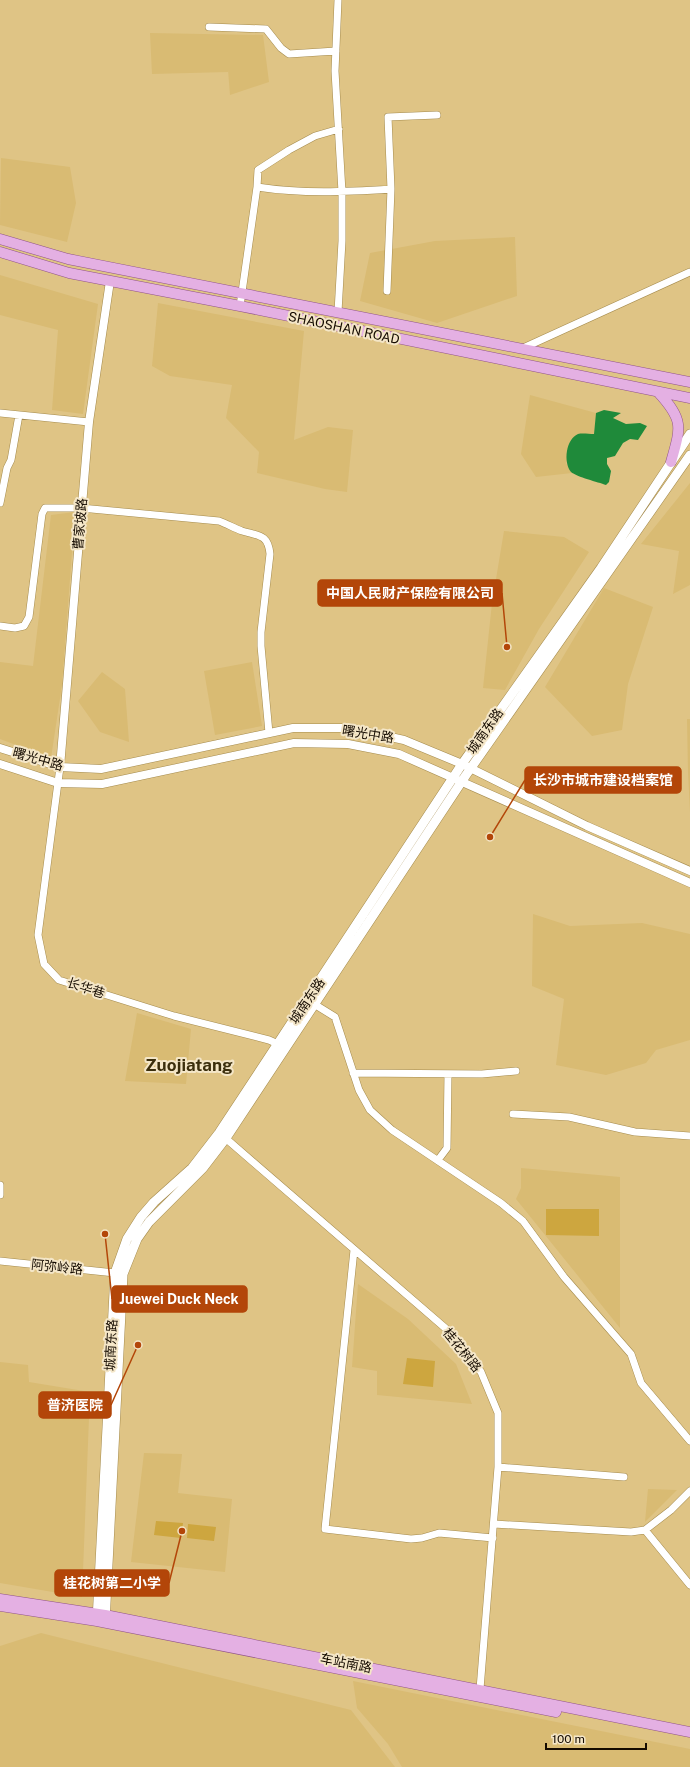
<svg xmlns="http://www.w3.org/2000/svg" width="690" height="1767" viewBox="0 0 690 1767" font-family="'Public Sans','Noto Sans SC',sans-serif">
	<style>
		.built { fill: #d9bb73 }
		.green { fill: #cda63f }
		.water { fill: #1f8a3a }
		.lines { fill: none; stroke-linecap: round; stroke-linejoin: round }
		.minor-casing { stroke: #a58b4d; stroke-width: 8 }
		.tertiary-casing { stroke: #a58b4d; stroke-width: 9 }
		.secondary-casing { stroke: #a58b4d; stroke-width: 10 }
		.primary-casing { stroke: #905488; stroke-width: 11 }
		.minor { stroke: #fff; stroke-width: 7 }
		.tertiary { stroke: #fff; stroke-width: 8 }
		.secondary { stroke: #fff; stroke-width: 9 }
		.primary { stroke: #e4b0e3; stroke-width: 10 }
		.labels { text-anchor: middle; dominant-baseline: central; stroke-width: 4; stroke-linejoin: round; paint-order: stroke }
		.street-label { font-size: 13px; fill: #150b00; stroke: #f4e6c7 }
		.district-label { font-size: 17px; font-weight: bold; fill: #3b2e0c; stroke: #f4e6c7 }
		.leader { fill: none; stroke: #b34609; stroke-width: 1.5 }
		.callout-dot { fill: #b34609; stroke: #f4e6c7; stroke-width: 1.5 }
		.callout { fill: #b34609; stroke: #b34609; stroke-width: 1.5 }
		.callout-label { font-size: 14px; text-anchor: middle; font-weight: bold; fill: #fff }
	</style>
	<rect width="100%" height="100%" fill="#dfc485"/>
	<path class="built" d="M150 33 263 35 269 82 230 95 228 70V72L152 74Z
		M1 158 70 167 76 203 67 242 0 225Z
		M515 237 517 296 437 323 360 301 370 253 435 241Z
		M0 275 98 304 83 414 52 410 58 330 0 315Z
		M158 303 304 331 294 440 328 427 353 430 347 492 325 489 257 473 259 452 226 418 232 385 170 376 152 366Z
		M530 395 596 413 594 434H579L566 463 572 473 536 477 521 454Z
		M690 483V585L673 594 679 551 641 544Z
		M75 512 62 685 51 758 0 739V662L33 666 51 515Z
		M504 531 564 537 589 552 539 629 505 690 483 688 492 603Z
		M604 588 653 607 628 684 622 730 592 736 545 687Z
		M252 662 262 726 215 735 204 671Z
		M102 672 125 689 129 742 100 732 78 701Z
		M687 719H690V812L688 772Z
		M533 914 570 926 642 923 690 934V1040L656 1050 646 1063 606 1075 556 1065 564 999 532 986Z
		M137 1013 191 1029 186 1084 125 1081Z
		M521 1168 620 1177V1328L516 1199 521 1188Z
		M358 1284 408 1319 456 1364 472 1404 377 1395V1371L352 1367Z
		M0 1362 28 1365 29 1382 90 1392 82 1597 0 1583Z
		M144 1453 182 1454 178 1493 232 1499 225 1572 131 1562Z
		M648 1489 677 1490 645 1522Z
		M41 1633 351 1710 395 1767H0V1646Z
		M353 1681 690 1749V1767H402L388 1744 357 1708Z"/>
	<path class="green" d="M546 1209H599V1236L546 1235Z
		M407 1358 435 1361 433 1387 403 1384Z
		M156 1521 183 1523 181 1538 154 1535Z
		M188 1524 216 1527 214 1541 187 1538Z"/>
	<path class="water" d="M604 410 621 413 613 418 626 424 640 423 647 426 638 440 630 439 623 443 615 456 607 458V464L611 471 609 482 606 485C598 482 577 477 571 472 563 462 566 439 578 434 582 433 589 434 594 434L596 413Z"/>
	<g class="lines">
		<defs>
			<path id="minor" d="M338 0 335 71 342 192V241L338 312
				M209 27 266 29 281 48 289 54 336 51
				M257 187C302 194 346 192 391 189
				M387 291 391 189 388 117 437 115
				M240 306 257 187 258 170 289 150 315 136 339 129
				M521 349 690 272
				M0 413 89 422
				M0 503 7 468 11 460 19 415
				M0 626 15 628 24 626 29 617 42 514 45 508H81L219 521C227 524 234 528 242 531 259 536 268 534 270 554L261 632V646L269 733
				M60 767 38 935 44 964 59 980 174 1016 269 1040 278 1044
				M314 1004 335 1017 359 1090 370 1110 392 1130 501 1203 523 1221 564 1277 631 1354 641 1383 690 1441
				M353 1073 482 1074 516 1071
				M513 1114 569 1117 635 1132 690 1136
				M223 1136 451 1333 481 1372 498 1413V1467L480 1689
				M438 1160 447 1148 448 1074
				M0 1185V1195
				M354 1250 325 1529 411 1539 422 1538 439 1533 493 1538
				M0 1261 115 1273
				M498 1467 624 1477
				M494 1524 631 1532 645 1530 671 1510 690 1491
				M645 1530 690 1585"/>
			<path id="tertiary" d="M0 748 60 767 101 769 293 728H350L404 740 462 764 587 826 690 871
				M0 764 58 783 102 784 294 743 348 744 399 754 690 883
				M60 767 89 422 110 281"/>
			<path id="secondary" d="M97 1621 115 1273 127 1239 141 1217 154 1202 192 1168 219 1133 462 764 601 568 690 434
				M105 1622 123 1274 137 1239 149 1222 203 1168 226 1138 466 775 690 455"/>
			<path id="primary" d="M0 239 68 259 690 382
				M0 252 69 273 240 306 690 398
				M658 392C684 420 681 427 671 462
				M0 1599 105 1615 690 1732
				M0 1606 97 1621 556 1712"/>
		</defs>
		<use href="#minor" class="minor-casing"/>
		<use href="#tertiary" class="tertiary-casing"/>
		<use href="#secondary" class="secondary-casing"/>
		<use href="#primary" class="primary-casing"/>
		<use href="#minor" class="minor"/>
		<use href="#tertiary" class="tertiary"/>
		<use href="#secondary" class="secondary"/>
		<use href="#primary" class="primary"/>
	</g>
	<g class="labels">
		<g class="street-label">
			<text transform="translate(344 328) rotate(12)">SHAOSHAN ROAD</text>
			<text transform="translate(80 524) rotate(-85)">曹家坡路</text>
			<text transform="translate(485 731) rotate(-55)">城南东路</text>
			<text transform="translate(368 734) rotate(9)">曙光中路</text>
			<text transform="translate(38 759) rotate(16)">曙光中路</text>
			<text transform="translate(86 988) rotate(18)">长华巷</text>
			<text transform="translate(307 1001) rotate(-56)">城南东路</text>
			<text transform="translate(57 1267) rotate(6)">阿弥岭路</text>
			<text transform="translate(111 1345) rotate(-87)">城南东路</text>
			<text transform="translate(462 1350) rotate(51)">桂花树路</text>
			<text transform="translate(346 1663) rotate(11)">车站南路</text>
		</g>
		<g class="district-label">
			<text x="189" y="1065">Zuojiatang</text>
		</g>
	</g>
	<path class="leader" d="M507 647L502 593M490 837L525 780M105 1234L112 1299M138 1345L111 1405M182 1531L169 1583"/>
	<g class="callout-dot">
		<circle cx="507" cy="647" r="4"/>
		<circle cx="490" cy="837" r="4"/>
		<circle cx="105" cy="1234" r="4"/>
		<circle cx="138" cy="1345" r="4"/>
		<circle cx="182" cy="1531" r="4"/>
	</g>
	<g class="callout">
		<rect x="318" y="580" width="184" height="26" rx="4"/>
		<rect x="525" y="767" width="156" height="26" rx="4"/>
		<rect x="112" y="1286" width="135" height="26" rx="4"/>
		<rect x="39" y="1392" width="72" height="26" rx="4"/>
		<rect x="55" y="1570" width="114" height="26" rx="4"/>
	</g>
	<g class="callout-label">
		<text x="410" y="598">中国人民财产保险有限公司</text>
		<text x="603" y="785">长沙市城市建设档案馆</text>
		<text x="179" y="1304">Juewei Duck Neck</text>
		<text x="75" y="1410">普济医院</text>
		<text x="112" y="1588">桂花树第二小学</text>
	</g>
	<path d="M546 1743v6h100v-6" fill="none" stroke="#150b00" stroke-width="2"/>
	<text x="552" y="1743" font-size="12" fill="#150b00" stroke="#f4e6c7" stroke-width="3" paint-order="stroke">100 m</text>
</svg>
